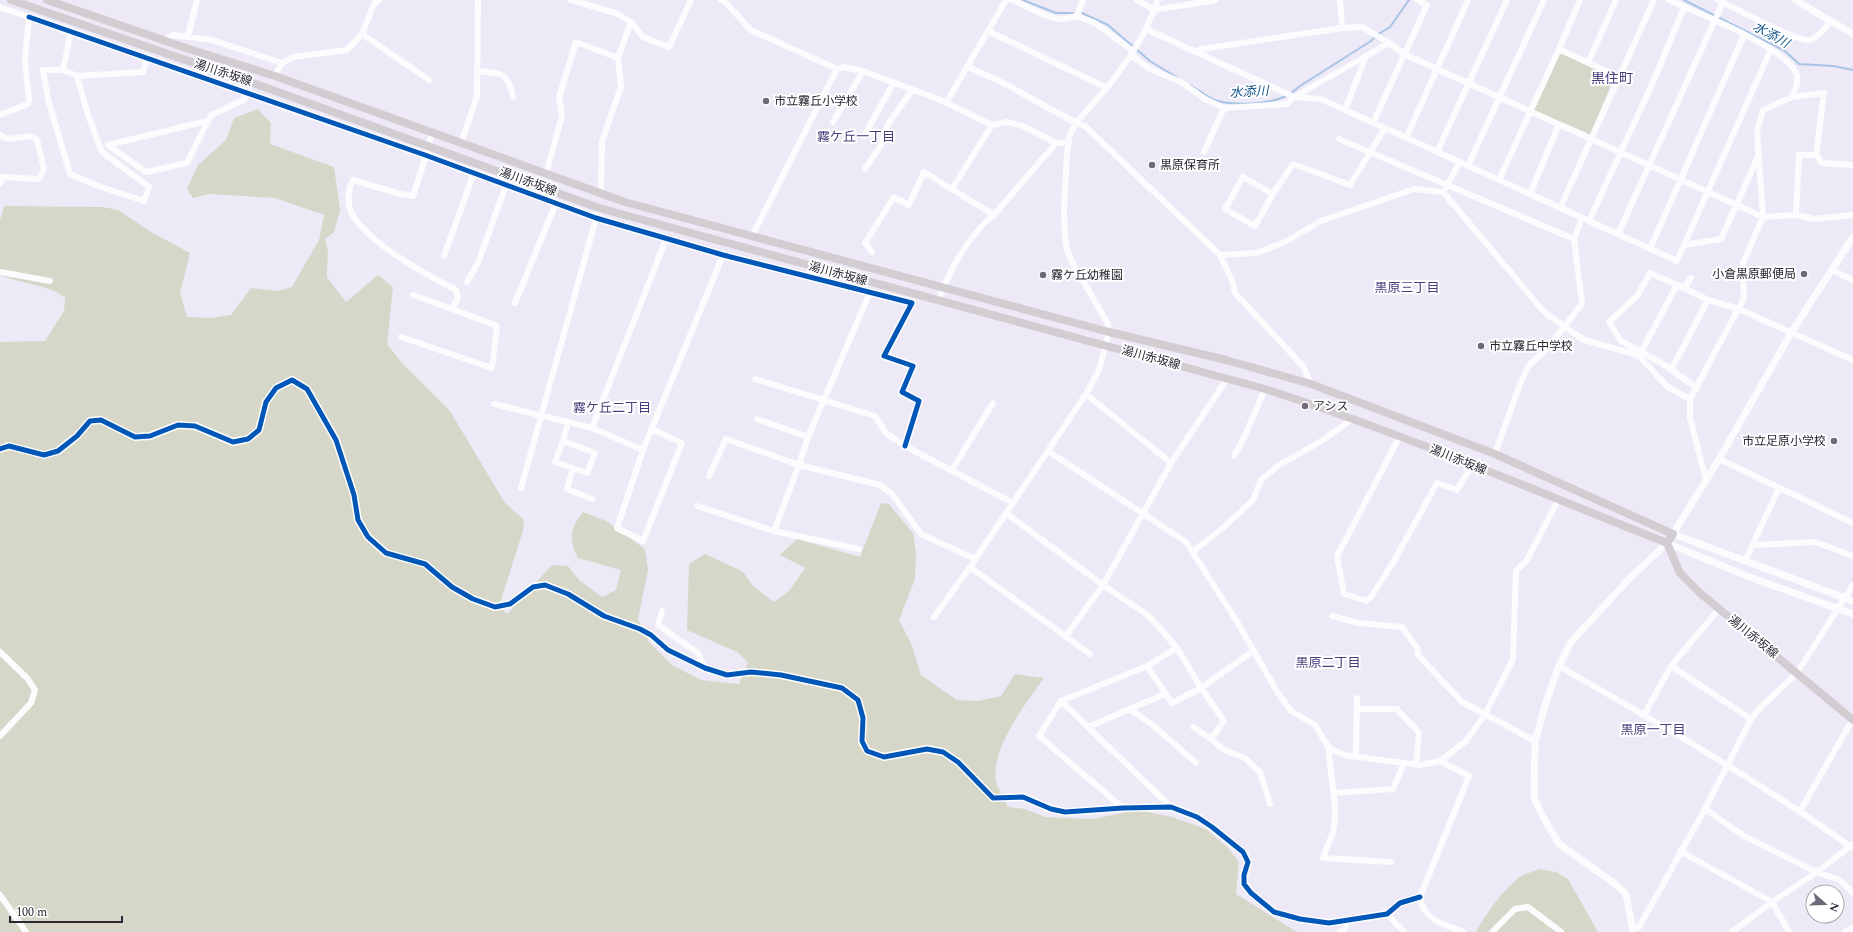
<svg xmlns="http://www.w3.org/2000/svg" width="1853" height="932" viewBox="0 0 1853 932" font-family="Spectral,'Noto Sans JP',serif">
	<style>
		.green { fill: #d7d7c9 }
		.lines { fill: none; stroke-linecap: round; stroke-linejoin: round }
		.stream { stroke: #a7c4e5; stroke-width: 2 }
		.minor { stroke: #fcfcfe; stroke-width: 6 }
		.tertiary { stroke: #fcfcfe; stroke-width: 7 }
		.secondary { stroke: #d2cdd1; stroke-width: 8 }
		.cycleway-casing { stroke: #fff; stroke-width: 8 }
		.cycleway { stroke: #0057b8; stroke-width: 5 }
		.poi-dot { fill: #6f6a77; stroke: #fff; stroke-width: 1.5 }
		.labels { text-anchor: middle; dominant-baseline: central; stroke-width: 4; stroke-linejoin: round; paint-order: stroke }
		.street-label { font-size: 12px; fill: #2b2632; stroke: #fff }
		.poi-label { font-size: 12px; fill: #2b2632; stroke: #fff; text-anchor: start }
		.water-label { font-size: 13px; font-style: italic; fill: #135487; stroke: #fff }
		.neighbourhood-label { font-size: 13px; fill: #483f7c; stroke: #fff }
		.quarter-label { font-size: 14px; fill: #483f7c; stroke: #fff }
	</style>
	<rect width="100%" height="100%" fill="#eee9f7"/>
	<path class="green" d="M1560 53 1614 78 1590 134 1533 110Z
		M258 109 271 123 270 144 334 167 340 210 334 232 325 239 328 251 327 277 346 302 378 275 393 287 387 344 403 364 450 411 505 503 524 520 523 531 499 606 507 614 552 565 568 566 580 581 602 597 616 590 621 570 578 558C568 538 570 529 583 512L606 521 645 549 648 570 638 619 649 642 672 665 701 680 739 684 748 662 737 652 687 630 689 564 705 554 742 571 754 587 774 602 789 591 805 568 780 555 797 539 860 557 881 503 889 504 913 533 916 554 915 579 899 620 911 643 921 675 957 700 979 701 1001 696 1015 674 1044 678C1026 703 987 753 997 785 1000 792 1005 800 1008 807L1025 809 1045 817 1093 819 1138 810 1172 817 1206 829 1228 848 1239 862 1236 894 1297 932H0V342L45 341 64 311 65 298C49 284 20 284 0 275V220L4 206 103 207 118 210 151 232 190 253 180 293 187 317 210 318 231 315 251 288 278 291 292 287 319 240 324 215 275 198 209 194 193 198 187 189 198 165 226 140 234 118Z
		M1540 869 1556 872 1568 879 1598 932H1476C1485 915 1504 888 1520 877 1525 873 1534 872 1540 869Z"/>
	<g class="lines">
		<path class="stream" d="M1023 0 1056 13H1073
			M1684 0 1785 51 1799 64 1833 66 1853 70
			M1082 13 1108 25 1150 61 1178 78
			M1190 85C1199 90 1209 99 1218 101 1236 106 1270 104 1286 96
			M1290 94 1300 86 1371 41 1377 35 1390 27 1409 0"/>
		<path class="minor" d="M571 0 615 13 631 22 643 37 669 47 691 0
			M721 0 725 2 751 30 837 69 843 67 863 71 938 99 992 125 1007 122 1023 126 1056 143
			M1011 0C1027 5 1044 18 1061 19 1066 19 1072 17 1077 16
			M1083 0 1077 16 1095 23 1133 51
			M1137 0 1154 10 1216 0
			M1340 0 1342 28
			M1669 0C1699 14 1779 44 1795 71 1800 80 1796 89 1792 97L1763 110 1757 132 1763 217 1743 263 1744 298 1690 399V418L1706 480
			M1718 0C1734 7 1795 41 1808 40 1816 40 1826 27 1831 21
			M0 7 29 17 25 60 29 100 28 104 0 115
			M29 17 425 155 596 218 723 255 912 303 884 356 913 366 902 392 919 401 905 446
			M1146 29 1294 97 1321 99 1677 261 1771 49
			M988 31 1107 88
			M71 32 63 70 77 76
			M362 34 429 80
			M188 36 197 0
			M164 41 173 35 212 40 282 63
			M1559 49 1580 0
			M1195 52 1202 49 1342 28 1362 27 1389 43 1404 54 1763 217 1796 215 1814 219 1853 215
			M1131 55 1150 69 1181 82 1205 99 1224 108
			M1588 63 1616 0
			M967 66 1005 84 1076 123 1085 126 1220 255 1232 280 1235 293 1303 366 1311 384
			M63 70H43L48 99 70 174 95 185 144 201 149 187 102 152 88 115 77 76 143 72 147 58
			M477 71C500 73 508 71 513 97
			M275 76 282 63 293 57 347 50 362 34 374 4 379 0
			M1792 97 1824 93 1816 155H1799L1796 215
			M946 103 1006 0
			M1345 110 1366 56
			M207 121 108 145 146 172 187 163 211 115 242 101 248 94
			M833 122 863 71
			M1373 123 1427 5 1417 0
			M0 135 7 139 32 136 37 140 44 169 39 179 2 177 0 183
			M864 136 894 82
			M1406 138 1468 0
			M1339 139 1574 239
			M461 143 477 96 478 0
			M1204 152 1224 108 1287 104 1294 97 1389 43
			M1437 152 1507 0
			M1816 155 1822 163 1853 165
			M1468 166 1544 0
			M865 169 881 145 888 124 913 89
			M546 174 562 116 559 97 576 42 618 58
			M1499 180 1559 49 1619 77
			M1446 187 1460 162
			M952 189 992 125
			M601 194 602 141 621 87 618 58 631 22
			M1273 194 1255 226 1225 209 1243 177 1273 194 1293 164 1350 185 1385 128
			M1530 194 1559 124
			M1560 208 1654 0
			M1589 221 1654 80 1684 7
			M1618 234 1723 2
			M752 236 837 69
			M1684 245 1721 239 1758 157
			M1650 249 1744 35
			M872 252 865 243 894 197 909 205 924 172 994 215
			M1220 255 1256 253 1285 242 1321 221 1414 189 1443 192 1545 313 1584 340 1638 355 1668 387 1690 399
			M444 256 474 173
			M1832 270 1853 280
			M0 272 50 281
			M1691 278 1684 288 1708 300 1739 309 1853 360
			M467 282 478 263 506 185
			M1684 288 1650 273 1637 296 1609 322 1621 341 1660 362 1697 388
			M413 295 452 309
			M938 301C950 270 967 236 994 215L1056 143 1069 142
			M515 303 556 203
			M401 337 492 368 497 326 452 309 458 298 456 290C427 275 366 242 351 212 347 202 348 189 353 180L400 194 413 196 429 147 431 133
			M1641 352 1677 285
			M1671 370 1708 300
			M755 379 875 416 886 433 905 446 1013 503
			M1086 394 1171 463
			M494 404 592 428 643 450 723 255
			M757 419 808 437
			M592 428 666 239
			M1400 436 1337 556 1344 594 1367 601 1371 597 1394 561 1437 483 1457 490 1472 465
			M563 441 555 462 587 473 595 453 563 441 568 423
			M0 449 9 446 44 455 58 451 77 436 90 421 101 420 135 437 150 436 178 425 195 426 233 442 248 439 259 430 266 402 276 388 292 380 307 389 336 440 354 495 358 520 368 537 386 553 425 564 452 587 473 599 495 607 510 604 533 587 545 585 568 594 604 616 640 629 651 635 668 650 705 668 727 675 751 672 781 675 842 688 858 700 863 718 862 741 867 751 884 757 927 749 943 752 958 762 993 798 1023 797 1051 809 1065 812 1123 808 1171 807 1197 817 1212 827 1243 852 1248 862 1244 875V884L1251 893 1274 912 1300 919 1329 923 1387 914 1400 903 1420 897
			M643 450 617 528 643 541 682 443 651 429
			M1048 451 1186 542 1236 620 1278 693 1291 711 1315 725 1329 748 1344 755 1420 765 1440 761 1466 741 1485 714 1513 659 1516 571 1527 560 1558 500
			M1495 454 1520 384 1529 365 1545 351 1582 304 1574 239 1582 218
			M1234 456 1243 440 1265 389
			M1719 459 1853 523
			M573 468 567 489 592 499
			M952 470 993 403
			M709 476 726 439 799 465 880 485 892 494 921 534 975 559
			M521 488 599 208
			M697 506 774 531 859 549
			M1006 513 1103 585 1149 616 1177 648 1201 688 1224 721 1211 739 1224 750 1245 758 1260 772 1270 804
			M774 531 799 465 808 437 870 292
			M1752 545 1815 542 1853 556
			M1192 552 1223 528 1253 500 1261 480 1279 465 1320 442 1348 422 1351 417
			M1745 561 1779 488
			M970 567 1090 654
			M1719 609 1671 666 1751 719
			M662 611 658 625 698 653 705 668
			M1332 616 1358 623 1402 627 1417 648 1418 655 1462 702 1535 741
			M934 617 970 567 1086 394 1099 370 1109 332 1108 324 1072 262 1067 250 1065 237 1064 209 1067 152 1070 134 1076 123 1107 88 1131 55 1146 29 1158 0
			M1065 637 1103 585 1171 463 1227 379
			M0 652 27 678 35 690 31 703 0 736
			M1147 666 1172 703 1201 688 1253 651
			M1559 666C1658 723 1757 780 1851 847
			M1061 701 1171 807
			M1130 709 1154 726 1196 763
			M1357 709H1397L1419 733 1416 764
			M1644 715 1671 666
			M1088 727 1165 694
			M1193 727 1211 739
			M1329 748C1329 773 1339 807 1333 832 1330 840 1326 849 1323 858L1391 862
			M1356 756 1357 698
			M1440 761 1469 776 1420 897C1424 921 1443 924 1463 932
			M1333 793 1393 789 1404 763
			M1123 808 1039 736 1061 701 1147 666 1177 648
			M1705 809 1744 836 1817 872 1840 880 1853 893
			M1800 811 1853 719
			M1680 851 1772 902 1789 932
			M0 895 26 932
			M1387 914 1404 932
			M1634 930 1639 927 1705 809 1751 719 1762 706 1797 673 1853 585
			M1340 932C1346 929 1346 927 1346 920
			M1492 932 1515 909 1528 907 1561 932
			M1732 932 1772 902 1817 872 1853 844
			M1845 932 1853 927"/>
		<path class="tertiary" d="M1795 0 1853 34
			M1853 237 1791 333 1719 459 1673 534 1853 601
			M1633 932 1626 894 1614 883 1559 844 1542 815 1534 798 1535 741 1546 702 1559 666 1571 642 1629 579 1667 543 1752 578 1853 614"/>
		<path class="secondary" d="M11 0 267 88 599 208 1265 389C1402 433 1533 490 1667 543L1680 573 1700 593 1853 720
			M47 0 189 49 275 76 625 202 1109 332 1226 360 1311 384 1495 454 1673 534 1667 543"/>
		<defs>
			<path id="cycleway" d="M29 17 425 155 596 218 723 255 912 303 884 356 913 366 902 392 919 401 905 446
				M0 449 9 446 44 455 58 451 77 436 90 421 101 420 135 437 150 436 178 425 195 426 233 442 248 439 259 430 266 402 276 388 292 380 307 389 336 440 354 495 358 520 368 537 386 553 425 564 452 587 473 599 495 607 510 604 533 587 545 585 568 594 604 616 640 629 651 635 668 650 705 668 727 675 751 672 781 675 842 688 858 700 863 718 862 741 867 751 884 757 927 749 943 752 958 762 993 798 1023 797 1051 809 1065 812 1123 808 1171 807 1197 817 1212 827 1243 852 1248 862 1244 875V884L1251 893 1274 912 1300 919 1329 923 1387 914 1400 903 1420 897"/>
		</defs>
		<use href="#cycleway" class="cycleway-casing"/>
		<use href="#cycleway" class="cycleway"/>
	</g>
	<g class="poi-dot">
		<circle cx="766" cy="101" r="4"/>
		<circle cx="1152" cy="165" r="4"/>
		<circle cx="1804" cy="274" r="4"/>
		<circle cx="1043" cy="275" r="4"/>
		<circle cx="1481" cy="346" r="4"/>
		<circle cx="1305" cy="406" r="4"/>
		<circle cx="1834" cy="441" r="4"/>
	</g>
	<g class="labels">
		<g class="street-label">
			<text transform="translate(223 73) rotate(18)">湯川赤坂線</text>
			<text transform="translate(528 182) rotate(20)">湯川赤坂線</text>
			<text transform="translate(838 274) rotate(15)">湯川赤坂線</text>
			<text transform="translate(1151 358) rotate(15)">湯川赤坂線</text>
			<text transform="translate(1458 460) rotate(22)">湯川赤坂線</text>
			<text transform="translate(1753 637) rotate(39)">湯川赤坂線</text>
		</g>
		<g class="poi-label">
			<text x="774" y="101">市立霧丘小学校</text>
			<text x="1160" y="165">黒原保育所</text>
			<text x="1796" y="274" text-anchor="end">小倉黒原郵便局</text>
			<text x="1051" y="275">霧ケ丘幼稚園</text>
			<text x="1489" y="346">市立霧丘中学校</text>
			<text x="1313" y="406">アシス</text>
			<text x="1826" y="441" text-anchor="end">市立足原小学校</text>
		</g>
		<g class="water-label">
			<text transform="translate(1771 35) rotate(29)">水添川</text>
			<text transform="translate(1249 92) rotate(-3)">水添川</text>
		</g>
		<g class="neighbourhood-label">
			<text x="856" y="137">霧ケ丘一丁目</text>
			<text x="1407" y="288">黒原三丁目</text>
			<text x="612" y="408">霧ケ丘二丁目</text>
			<text x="1328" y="663">黒原二丁目</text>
			<text x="1653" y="730">黒原一丁目</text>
		</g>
		<g class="quarter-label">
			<text x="1612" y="78">黒住町</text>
		</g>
	</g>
	<g transform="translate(1825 904) rotate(110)"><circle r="19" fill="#ffffff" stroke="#aaa8ad"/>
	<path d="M0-3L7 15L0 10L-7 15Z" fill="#6f6a77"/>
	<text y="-6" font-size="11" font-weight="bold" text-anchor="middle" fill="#2b2632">N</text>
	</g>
	<path d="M10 916v6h112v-6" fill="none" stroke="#2b2632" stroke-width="2"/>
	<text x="16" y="916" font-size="12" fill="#2b2632" stroke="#ffffff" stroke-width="3" paint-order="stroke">100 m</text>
</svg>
